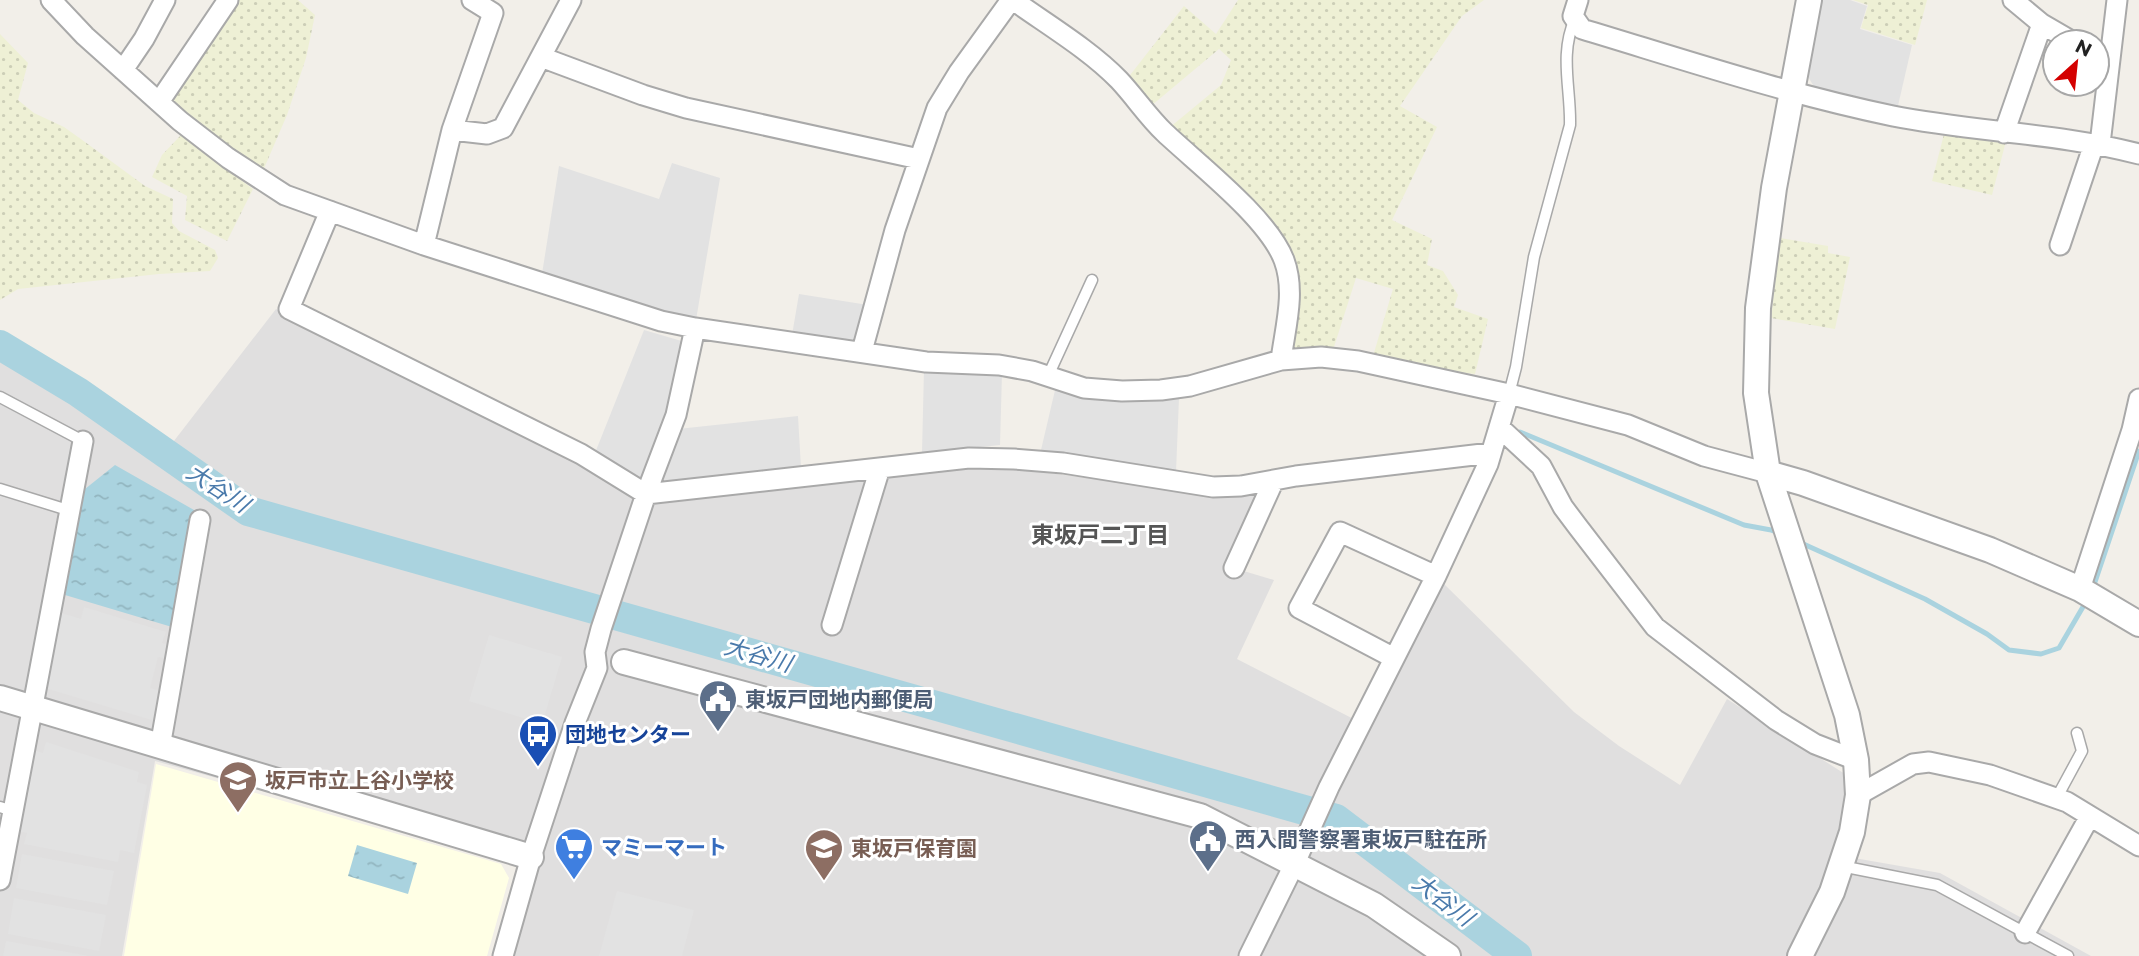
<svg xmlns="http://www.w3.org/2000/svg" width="2139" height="956" viewBox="0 0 2139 956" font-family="Montserrat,'Noto Sans JP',sans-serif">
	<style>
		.residential { fill: #e0dfdf }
		.education { fill: #ffffe5 }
		.farmland { fill: url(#farmland-dots) }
		.parking { fill: #e2e2e2 }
		.water { fill: url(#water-ripples) }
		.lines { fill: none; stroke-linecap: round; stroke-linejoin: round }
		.stream { stroke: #aad3df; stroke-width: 5 }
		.river { stroke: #aad3df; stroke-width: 30 }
		.service-casing { stroke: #a9a9a9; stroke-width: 13 }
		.minor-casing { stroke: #a9a9a9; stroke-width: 23 }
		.tertiary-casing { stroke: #a9a9a9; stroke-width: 28 }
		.service { stroke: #fff; stroke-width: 10 }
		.minor { stroke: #fff; stroke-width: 19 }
		.tertiary { stroke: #fff; stroke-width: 24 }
		.labels { text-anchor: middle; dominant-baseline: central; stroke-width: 6; stroke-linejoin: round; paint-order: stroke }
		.service-label { font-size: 21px; font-weight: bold; fill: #4e5e75; stroke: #fff; text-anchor: start }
		.transit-label { font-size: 21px; font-weight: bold; fill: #164399; stroke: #fff; text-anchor: start }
		.education-label { font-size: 21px; font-weight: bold; fill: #785e54; stroke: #fff; text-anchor: start }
		.shop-label { font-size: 21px; font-weight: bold; fill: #366cbe; stroke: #fff; text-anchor: start }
		.water-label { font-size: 23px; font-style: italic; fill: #4a7aab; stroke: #fff }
		.neighbourhood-label { font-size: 23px; font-weight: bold; fill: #555; stroke: #fff }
	</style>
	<defs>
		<pattern id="farmland-dots" width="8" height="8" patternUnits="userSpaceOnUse" patternTransform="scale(1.75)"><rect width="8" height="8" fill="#eef0d5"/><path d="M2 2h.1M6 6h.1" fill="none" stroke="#ccceb7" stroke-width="1.8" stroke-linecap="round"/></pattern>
		<pattern id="water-ripples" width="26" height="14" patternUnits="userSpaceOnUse" patternTransform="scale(1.75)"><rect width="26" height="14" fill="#aad3df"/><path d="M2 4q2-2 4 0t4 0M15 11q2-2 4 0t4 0" fill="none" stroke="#92b5bf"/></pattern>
	</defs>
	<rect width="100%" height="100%" fill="#f2efe9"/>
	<path class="residential" d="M276 309 651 500 886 474 1005 467 1207 494 1261 491 1227 566 1274 580 1237 659 1371 728 1443 583 1574 712 1619 746 1680 785 1727 699 1845 774 1844 813 1837 855 1940 873 2091 956H512L535 866 155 761 122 956H0V353L160 459Z"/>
	<path class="education" d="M156 764 501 864 509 878 487 956H124Z"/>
	<path class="farmland" d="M238 0H298L315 15 306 58 287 115 262 173 170 101Z
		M1238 0H1484L1462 16 1400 106 1437 127 1392 220 1432 239 1427 265 1443 271 1458 295 1454 307 1488 319 1475 374 1433 369 1373 356 1393 289 1356 278 1333 350 1289 353 1286 259 1169 128 1221 85 1231 60 1219 49 1151 106 1127 79 1184 6 1216 34Z
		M1853 0H1927L1915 45 1861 28 1868 5Z
		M0 34 28 63 18 100 34 113 64 127 85 142 145 186 173 199 172 223 179 231 215 250 218 258 210 271 159 274 18 289 0 300Z
		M1944 134 2006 141 1992 195 1932 181Z
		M181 135 253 189 227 241 185 220 187 196 152 177 162 155Z
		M1780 238 1828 246V253L1850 257 1835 329 1771 318Z"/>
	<path class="parking" d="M1821 0H1850L1867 6 1860 29 1912 45 1897 110 1816 90 1807 75Z
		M672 163 720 178 696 320 656 312 542 274 559 166 659 199Z
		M799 294 868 305 860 336 853 343 792 335Z
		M644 330 685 342 673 408 641 479 634 478 595 453Z
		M924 369 1002 373 1000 445 922 453Z
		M1056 386 1106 400 1151 401 1179 398 1176 472 1041 450Z
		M798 416 801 468 662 484 658 480 678 429Z
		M84 607 166 632 162 643 171 645 168 659 158 657 150 688 161 691 155 721 45 688 58 612 81 619Z
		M489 635 562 657 542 724 469 701Z
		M46 742 139 772 137 782 147 785 134 853 120 850 118 862 24 844 27 833 17 831 34 750 43 753Z
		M22 854 114 871 107 905 16 888Z
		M617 891 694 910 682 956H599Z
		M14 898 106 915 99 951 8 934Z
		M6 941 89 956H3Z"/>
	<path class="water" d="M115 465 194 510 172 627 65 595 85 489Z
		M357 845 417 863 408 894 348 876Z"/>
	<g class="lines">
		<path class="stream" d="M1520 432 1744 525 1771 530 1781 534
			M1799 542 1925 599 1987 634 2009 650 2041 654 2059 648 2087 600
			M2093 588 2139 451"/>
		<path class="river" d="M0 345 78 392 248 511 1336 819 1517 956"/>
		<defs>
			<path id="service" d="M1048 376 1092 280
				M1509 394 1516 367 1534 257 1570 125C1571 89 1559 54 1575 19
				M0 397 83 441
				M0 489 71 511
				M2056 799 2082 751 2077 733
				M0 807 13 811
				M1841 866 1937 885 2068 956"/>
			<path id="minor" d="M51 0 85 36 180 121 228 158 285 195 424 245 661 321 695 328 926 362 999 365 1032 371 1084 388 1122 391 1161 390 1190 386 1281 360 1321 357 1358 361 1509 394 1628 425 1704 456 1768 473
				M1013 0C1048 25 1090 50 1119 80 1135 97 1148 117 1165 133 1199 165 1268 218 1284 260 1296 292 1285 328 1281 360
				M1578 0 1573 16 1582 29C1685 60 1787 94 1893 116 1974 132 2059 133 2139 154
				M2013 0 2042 24 2073 42
				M541 57 643 95 686 108 919 159
				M123 70 144 39 165 0
				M159 102 228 0
				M452 130 487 134 503 128 571 0
				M2004 133 2042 24
				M2100 144 2117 0
				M330 211 289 309 581 454 646 494 969 458 1014 459 1063 463 1213 487 1241 486 1296 476 1491 453
				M424 245 452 130 493 13 472 0
				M2060 245 2094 144
				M862 351 895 230 937 108 959 72 1011 0
				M1499 427 1541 466 1563 507 1578 527 1655 627 1776 720 1815 744 1856 760
				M1234 568 1274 480
				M2080 589 2132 430 2139 399
				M832 625 880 468
				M1394 658 1299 608 1340 532 1436 576
				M160 747 200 520
				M1858 795 1913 764 1929 762 1990 775 2067 802 2139 846
				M0 880 83 441
				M2025 933 2090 816
				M503 956 531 857 575 723 597 668 595 652 601 629 646 494 676 415 695 328
				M1249 956 1294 865 1329 787 1436 576 1488 464 1509 394"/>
			<path id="tertiary" d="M1768 473 1803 483 1990 550 2080 589 2139 624
				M624 662 1200 816 1374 905 1448 956
				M0 698 531 857
				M1800 956 1832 892 1852 832 1858 795 1856 760 1847 715 1768 473 1756 393 1758 308 1774 188 1809 0"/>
		</defs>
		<use href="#service" class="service-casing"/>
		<use href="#minor" class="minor-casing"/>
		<use href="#tertiary" class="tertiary-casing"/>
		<use href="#service" class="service"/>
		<use href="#minor" class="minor"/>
		<use href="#tertiary" class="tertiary"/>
	</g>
	<defs>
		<symbol id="civic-pin" viewBox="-11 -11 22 30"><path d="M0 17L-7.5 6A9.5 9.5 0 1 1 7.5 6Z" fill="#5c6f8a" stroke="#fff"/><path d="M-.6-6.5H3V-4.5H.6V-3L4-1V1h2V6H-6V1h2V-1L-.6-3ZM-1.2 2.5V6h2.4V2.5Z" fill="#fff"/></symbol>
		<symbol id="bus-pin" viewBox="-11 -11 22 30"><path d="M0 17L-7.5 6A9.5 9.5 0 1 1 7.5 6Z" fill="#1a4fb4" stroke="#fff"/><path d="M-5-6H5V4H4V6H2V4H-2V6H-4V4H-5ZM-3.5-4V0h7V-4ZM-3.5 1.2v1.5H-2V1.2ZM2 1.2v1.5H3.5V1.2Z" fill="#fff"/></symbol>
		<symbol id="school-pin" viewBox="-11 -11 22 30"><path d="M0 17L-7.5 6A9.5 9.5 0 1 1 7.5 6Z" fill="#8d6e63" stroke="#fff"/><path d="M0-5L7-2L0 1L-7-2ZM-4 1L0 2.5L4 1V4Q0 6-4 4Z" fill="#fff"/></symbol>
		<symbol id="supermarket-pin" viewBox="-11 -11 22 30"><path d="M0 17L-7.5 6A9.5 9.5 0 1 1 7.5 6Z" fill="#3f7fe0" stroke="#fff"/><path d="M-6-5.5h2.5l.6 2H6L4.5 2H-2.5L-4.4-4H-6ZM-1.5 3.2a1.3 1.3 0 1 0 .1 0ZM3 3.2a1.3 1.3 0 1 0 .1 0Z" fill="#fff"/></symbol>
	</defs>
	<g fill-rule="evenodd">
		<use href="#civic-pin" x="696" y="677" width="44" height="60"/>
		<use href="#bus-pin" x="516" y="712" width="44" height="60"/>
		<use href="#school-pin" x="216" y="758" width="44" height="60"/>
		<use href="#civic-pin" x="1186" y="817" width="44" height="60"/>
		<use href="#supermarket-pin" x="552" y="825" width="44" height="60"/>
		<use href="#school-pin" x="802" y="826" width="44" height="60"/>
	</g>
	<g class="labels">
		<g class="service-label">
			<text x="745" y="699">東坂戸団地内郵便局</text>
			<text x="1235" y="839">西入間警察署東坂戸駐在所</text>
		</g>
		<g class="transit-label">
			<text x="565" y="734">団地センター</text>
		</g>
		<g class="education-label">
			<text x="265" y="780">坂戸市立上谷小学校</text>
			<text x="851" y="848">東坂戸保育園</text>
		</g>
		<g class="shop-label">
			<text x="601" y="847">マミーマート</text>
		</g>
		<g class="water-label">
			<text transform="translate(218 488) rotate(33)">大谷川</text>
			<text transform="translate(758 655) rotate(16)">大谷川</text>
			<text transform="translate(1443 900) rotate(37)">大谷川</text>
		</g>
		<g class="neighbourhood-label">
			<text x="1100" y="535">東坂戸二丁目</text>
		</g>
	</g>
	<g transform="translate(2076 63) rotate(27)"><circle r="33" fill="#ffffff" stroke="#a7a7a7" stroke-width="2"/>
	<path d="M0-5L12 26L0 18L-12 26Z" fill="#d40000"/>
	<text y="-10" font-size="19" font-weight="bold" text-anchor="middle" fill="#222222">N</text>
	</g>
</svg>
